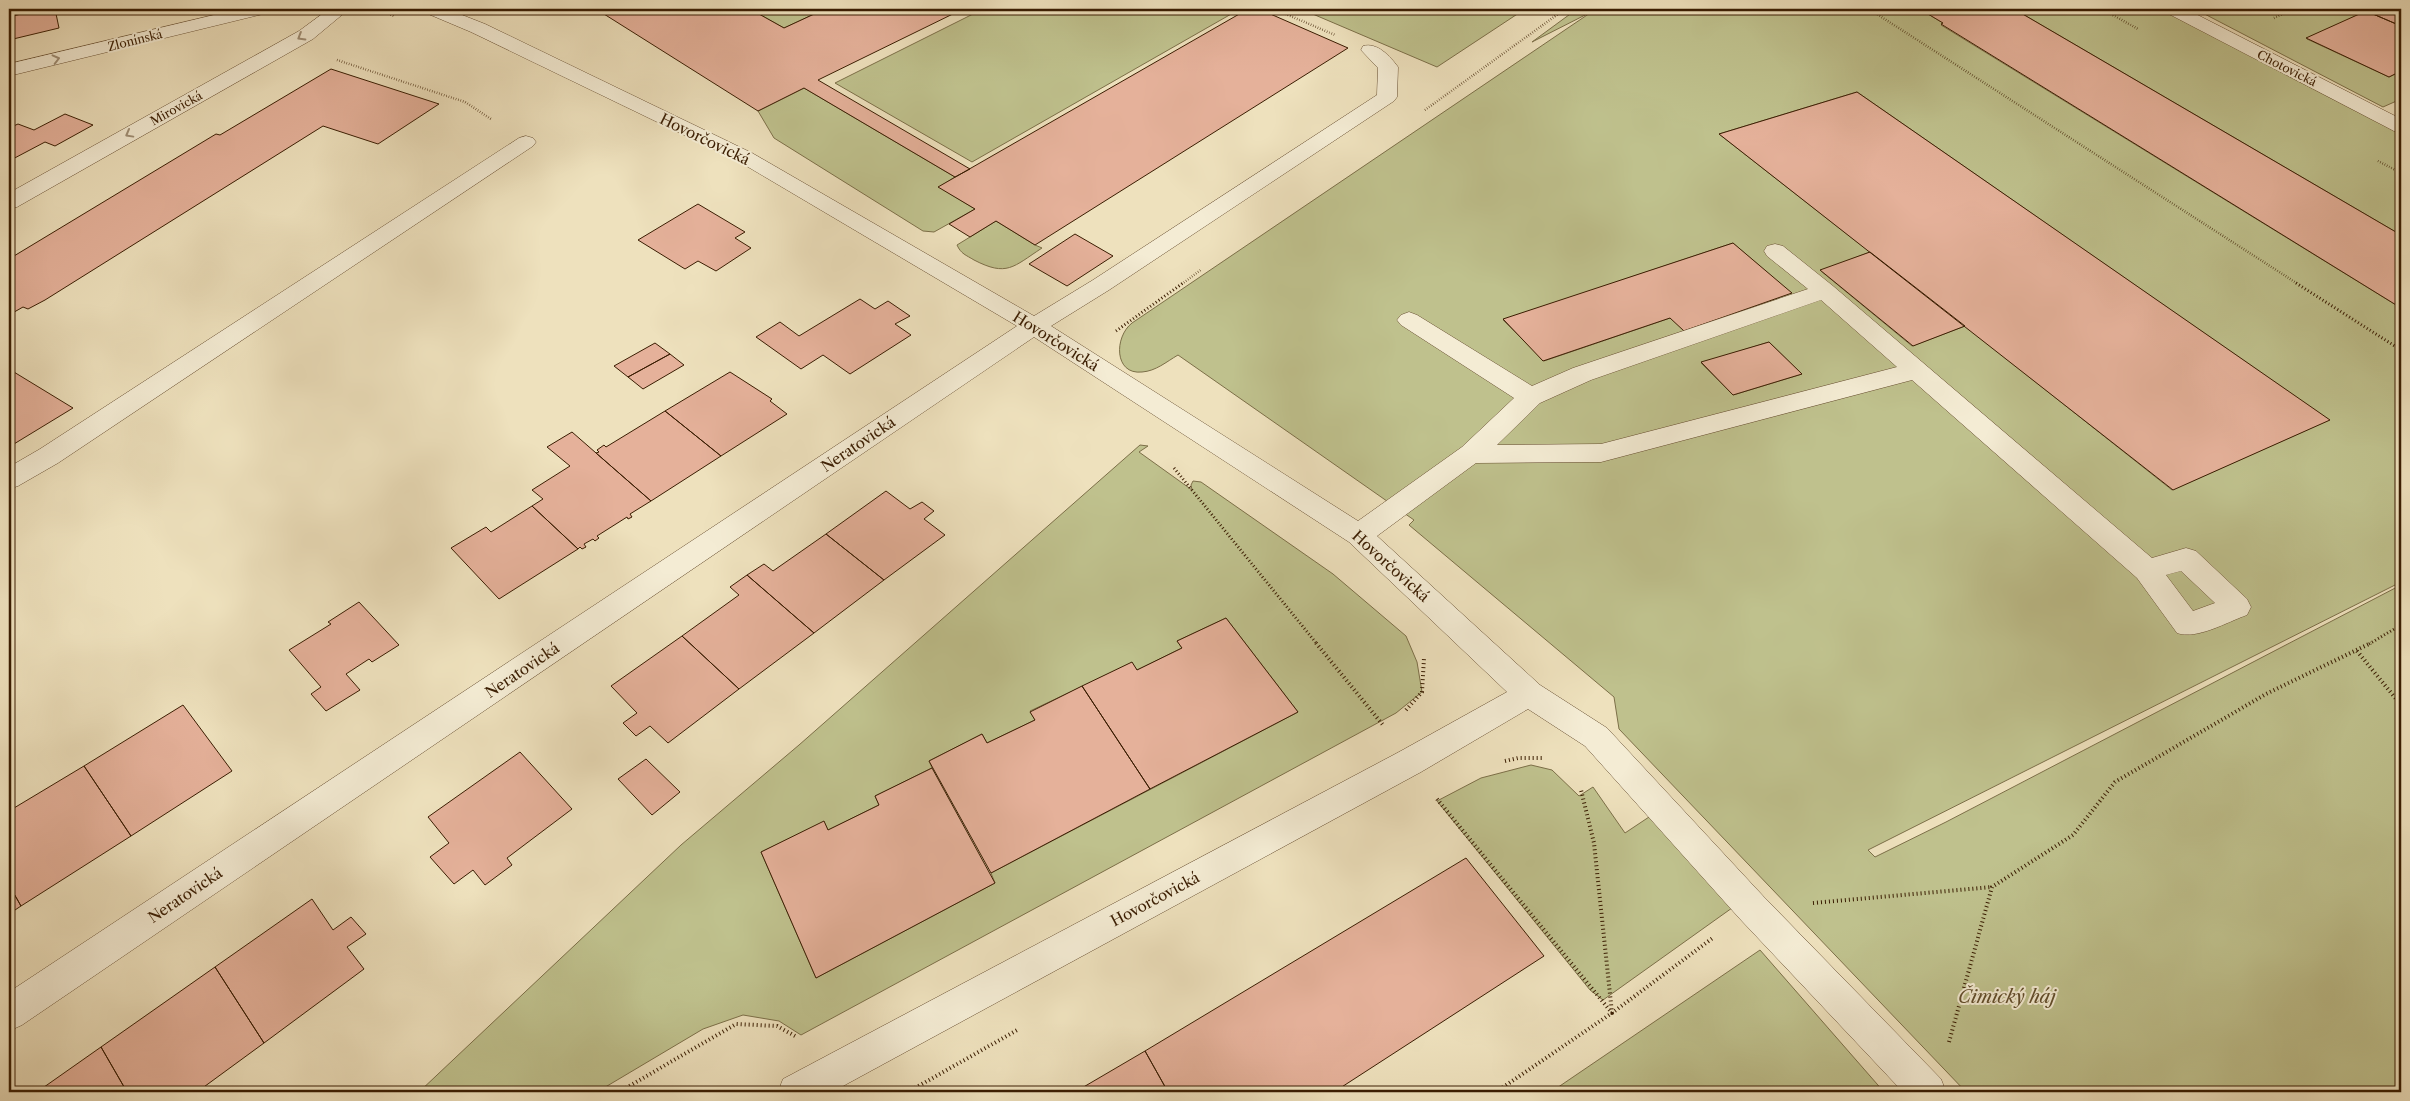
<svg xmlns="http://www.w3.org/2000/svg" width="2410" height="1101" viewBox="0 0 2410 1101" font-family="'Libre Caslon Text',serif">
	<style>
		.green { fill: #bfc18d; stroke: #7c6f48; fill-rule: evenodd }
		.building { fill: #e5b19a; stroke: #3a1d02 }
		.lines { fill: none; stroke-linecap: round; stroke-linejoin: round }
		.minor-casing { stroke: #674e31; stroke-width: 1 }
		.path-far2 { stroke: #3a1d02; stroke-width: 2.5; stroke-dasharray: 0.5 2; stroke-linecap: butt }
		.path-far1 { stroke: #3a1d02; stroke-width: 3; stroke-dasharray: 1 2.5; stroke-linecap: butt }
		.path { stroke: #3a1d02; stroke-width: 4; stroke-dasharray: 1 3; stroke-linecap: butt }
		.minor { fill: #f4ecd4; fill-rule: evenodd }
		.oneway { stroke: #a08f76 }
		.labels { text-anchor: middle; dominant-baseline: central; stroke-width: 4; stroke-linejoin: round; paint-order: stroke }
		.far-street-label { font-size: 12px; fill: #3a1d02; stroke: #f4ecd4 }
		.street-label { font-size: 15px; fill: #3a1d02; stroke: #f4ecd4 }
		.near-park-label { font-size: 18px; font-style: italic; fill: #624e2c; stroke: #f4ecd4 }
	</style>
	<rect width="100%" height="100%" fill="#eee1bd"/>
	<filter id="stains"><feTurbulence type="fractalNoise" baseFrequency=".004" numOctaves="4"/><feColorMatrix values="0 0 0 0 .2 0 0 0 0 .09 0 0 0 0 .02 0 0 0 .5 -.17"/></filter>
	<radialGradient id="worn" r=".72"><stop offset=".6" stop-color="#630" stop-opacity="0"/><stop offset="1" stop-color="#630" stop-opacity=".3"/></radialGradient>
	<path class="green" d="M750 9H825L784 28Z
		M983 9H1240L972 162 835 83Z
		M1301 9H1525L1437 67Z
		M1577 9H1929L1923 11 1943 23 1941 25 2401 308V582L1868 850 1875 857 1946 822 2401 585V1092H1966L1619 729 1614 697 1409 525 1414 520 1178 355C1166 362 1156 371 1142 372 1114 375 1114 337 1132 323L1593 11 1532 42ZM1857 92 2329 420 2172 490 1965 326 1912 346 1821 271 1870 252 1719 134ZM1733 243 1791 293 1670 318 1544 361 1503 320ZM1769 342 1802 374 1733 395 1701 363Z
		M2014 9H2180L2401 127V235Z
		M2195 9H2371L2307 39 2389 77 2401 71V99L2383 107Z
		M804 88 955 177 939 187 975 209 934 232 923 231 774 138 758 111Z
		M996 221 1035 245 1042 248C1013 267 1007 277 974 260 966 255 961 254 957 245Z
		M1140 445 1148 446 1139 452 1192 490 1191 485 1193 481 1201 482 1333 574 1406 636 1417 662 1422 692 1396 713 801 1035 779 1021 743 1015 703 1029 597 1092H419L681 845 799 745ZM1226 618 1298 712 991 873 995 883 816 978 761 852 824 822 828 830 879 805 875 796 932 768 929 761 982 734 987 743 1035 720 1030 711 1132 663 1137 670 1182 648 1177 641Z
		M1531 765 1552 770 1579 796 1593 787 1625 833 1655 813 1739 903 1603 1000 1590 990 1437 801 1481 778Z
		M1760 950 1884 1092H1551Z"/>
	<path class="building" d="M41 9H55L59 28 9 40V17Z
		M596 9H750L784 28 825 9H963L818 80 970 169 955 177 804 88 758 111Z
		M1248 9H1259L1348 48 1035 245 996 221 970 237 949 224 975 209 938 187Z
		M1929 9H2014L2401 235V308L1941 24 1943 23 1923 11Z
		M2371 9H2401V26L2366 11Z
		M2366 11 2401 26V71L2389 77 2306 38Z
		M331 69 439 104 378 144 323 126 45 300 28 309 23 307 9 315V259L216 134 220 135Z
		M1857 92 2330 420 2173 490 1719 134Z
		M65 114 93 125 55 146 45 142 9 161V128L18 124 34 130Z
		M698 204 745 232 735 238 751 248 716 271 698 261 685 269 638 240Z
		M1075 234 1113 256 1067 286 1029 264Z
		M1733 243 1792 293 1684 331 1670 318 1543 361 1503 319Z
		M1870 252 1965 326 1913 346 1820 270Z
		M860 299 875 309 888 301 910 316 895 324 911 335 850 374 823 355 801 369 756 337 780 322 799 336Z
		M1769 342 1802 374 1733 395 1701 362Z
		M655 343 670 354 628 377 614 366Z
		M670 354 684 365 643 389 628 377Z
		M9 369 73 408 9 447Z
		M730 372 772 399 770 401 787 414 721 456 665 411Z
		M665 411 721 456 651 501 596 453 599 452 597 450 604 445 606 447Z
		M572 432 651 501 630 514 632 517 628 519 627 517 597 536 599 538 595 541 593 539 584 544 586 547 582 549 580 547 578 549 532 506 543 499 532 490 570 466 547 447Z
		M886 491 910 509 922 502 934 511 924 519 945 535 884 580 826 534Z
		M532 506 578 549 499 599 451 548 486 527 491 532Z
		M826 534 884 580 814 633 747 575 764 564 773 571Z
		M747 575 814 633 739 689 682 636 739 595 730 587Z
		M359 602 399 645 372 662 369 659 346 674 360 690 326 711 311 694 321 687 289 650 331 624 328 622Z
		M1226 618 1298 712 1150 789 1082 686 1132 662 1137 670 1182 648 1177 641Z
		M682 636 739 689 668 743 650 726 636 736 623 723 637 713 611 686Z
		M1082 686 1150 789 991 873 929 761 982 734 987 743 1035 720 1030 712Z
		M183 705 232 771 131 836 84 766Z
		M520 752 572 809 507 858 512 865 485 885 473 870 454 884 430 857 449 843 428 817Z
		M646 759 680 792 652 815 618 779Z
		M84 766 131 836 21 906 9 885V811Z
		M932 768 995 883 816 978 761 852 824 821 828 830 879 805 875 796Z
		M1466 858 1544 956 1334 1092H1168L1145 1051Z
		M9 885 21 906 9 914Z
		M312 899 333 930 351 917 366 934 347 947 364 969 264 1043 215 967Z
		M215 967 264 1043 197 1092H127L101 1047Z
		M101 1047 127 1092H37Z
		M1145 1051 1168 1092H1075Z"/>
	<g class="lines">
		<defs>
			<path id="minor" d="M239 9H270L267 13 9 76V64Z
				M329 9H349L313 39 17 207 9 208V193L299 31Z
				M423 9H447L485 24 752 153 1034 316 1093 280 1377 95 1378 68 1361 50 1363 46C1377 42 1390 56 1398 67L1397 97 1394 101 1109 290 1051 326 1358 521 1462 447 1514 398 1401 325 1397 320 1401 315 1409 312 1417 315 1532 386 1573 368 1808 289 1767 256 1764 251 1767 246 1775 244 1783 246 1833 286 2152 558 2186 548 2196 551 2247 599 2251 607 2247 615C2227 622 2197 640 2177 633L2137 578 1912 380 1601 462 1476 463 1377 536 1540 685 1607 728 1764 897 1941 1079 1946 1092H1903L1740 919 1585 746 1528 709 1421 772 832 1092H778L783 1079 1399 752 1507 692 1349 542 1034 337 22 1025 9 1031V992L1017 326 738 161 471 32 426 13ZM1821 300 1897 367 1601 444 1497 445 1540 403 1591 380ZM2181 571 2215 603 2193 611 2166 575Z
				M2164 9H2186L2401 119V133L2394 131 2167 13Z
				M526 136 533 138 536 142 533 146 58 463 18 486 9 489V467L40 449 519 138Z"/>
		</defs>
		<use href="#minor" class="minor-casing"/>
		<path class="path-far2" d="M1274 9 1335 35
			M1869 9 2298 284
			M2102 9 2138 29
			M379 10 394 16
			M2274 18 2293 9
			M337 60 465 102 491 119
			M1425 110 1565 9
			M2378 161 2401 173
			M1182 284 1202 269"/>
		<path class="path-far1" d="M2296 283 2401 350
			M1116 331 1183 283
			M1174 468 1317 644
			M2369 644 2401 625"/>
		<path class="path" d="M1316 643 1383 725
			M2357 651 2401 705
			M1406 710 1422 692 1424 658
			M1505 761 1518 758H1543
			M1437 799 1612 1013 1714 937
			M1813 903 1992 887
			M1949 1042 1992 887 2073 835 2115 782 2266 694 2371 643
			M619 1092 736 1024 777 1026 795 1036
			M908 1092 1019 1029
			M1496 1092 1612 1013 1594 843 1581 790"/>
		<use href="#minor" class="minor"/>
	</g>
	<defs><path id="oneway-chevron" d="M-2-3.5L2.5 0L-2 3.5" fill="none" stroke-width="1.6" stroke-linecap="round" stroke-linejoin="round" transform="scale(1.25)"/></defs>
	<g class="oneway">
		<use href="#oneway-chevron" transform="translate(301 37) rotate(149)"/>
		<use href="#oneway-chevron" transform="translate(56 59) rotate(-14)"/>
		<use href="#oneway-chevron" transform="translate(129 134) rotate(151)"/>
	</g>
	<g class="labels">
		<g class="far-street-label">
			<text transform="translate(135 40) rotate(-14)">Zlonínská</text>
			<text transform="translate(2287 68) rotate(27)">Chotovická</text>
			<text transform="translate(176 108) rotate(-29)">Mirovická</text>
		</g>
		<g class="street-label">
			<text transform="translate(705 139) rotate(26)">Hovorčovická</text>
			<text transform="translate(1056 341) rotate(32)">Hovorčovická</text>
			<text transform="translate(858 444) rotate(-34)">Neratovická</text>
			<text transform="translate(1391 566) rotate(42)">Hovorčovická</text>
			<text transform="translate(522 670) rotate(-34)">Neratovická</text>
			<text transform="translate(185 895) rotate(-34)">Neratovická</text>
			<text transform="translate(1155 899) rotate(-28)">Hovorčovická</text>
		</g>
		<g class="near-park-label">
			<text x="2007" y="997">Čimický háj</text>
		</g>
	</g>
	<rect width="2410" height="1101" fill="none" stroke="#eee1bd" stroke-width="30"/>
	<rect x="10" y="10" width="2390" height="1081" fill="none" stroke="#3a1d02" stroke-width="2.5"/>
	<rect x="15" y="15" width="2380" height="1071" fill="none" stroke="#3a1d02"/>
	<rect width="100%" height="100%" filter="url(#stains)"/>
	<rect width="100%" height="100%" fill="url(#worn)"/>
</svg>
